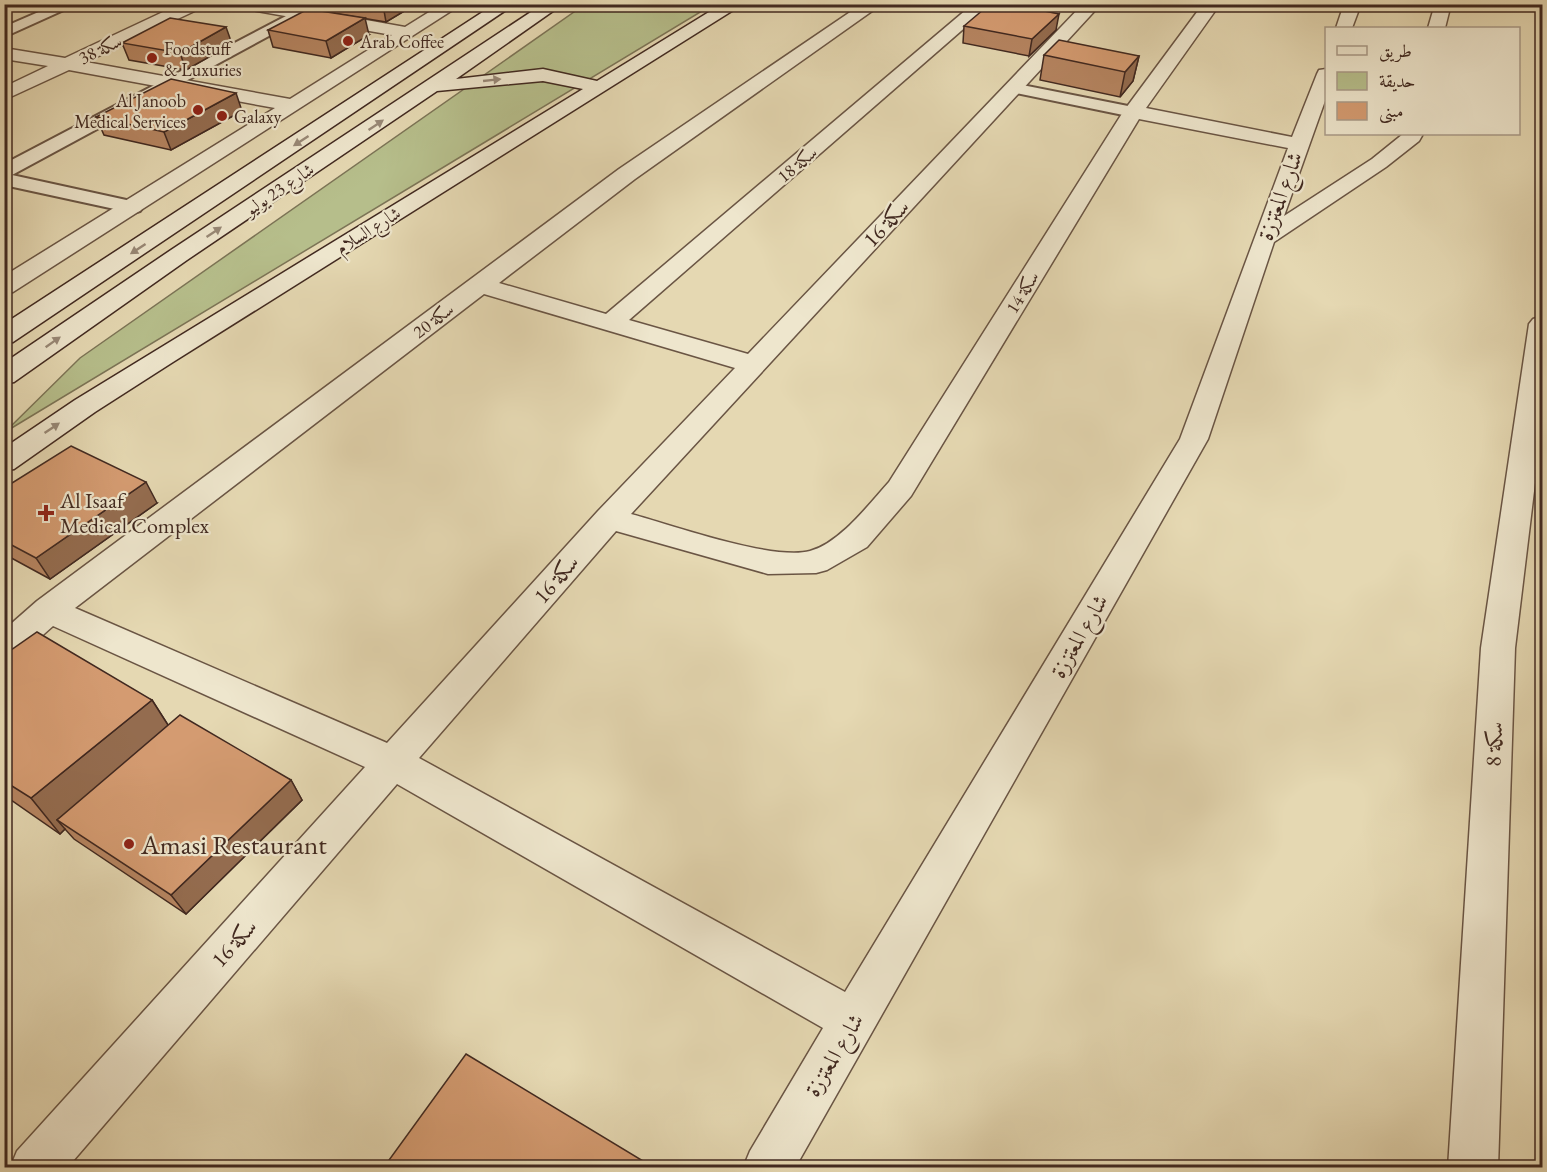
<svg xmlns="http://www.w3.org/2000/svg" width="1547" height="1172" viewBox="0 0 1547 1172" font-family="'EB Garamond',Amiri,serif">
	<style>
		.green { fill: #b6be8b; stroke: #7c7456; stroke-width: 1.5 }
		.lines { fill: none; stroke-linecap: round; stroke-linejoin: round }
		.lane-casing { stroke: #6a5544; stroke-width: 4 }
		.street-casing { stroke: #6a5544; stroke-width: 3 }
		.secondary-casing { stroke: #412920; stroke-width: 3 }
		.lane { fill: #eee6cd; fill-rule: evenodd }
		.street { fill: #eee6cd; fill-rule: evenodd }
		.secondary { fill: #eee6cd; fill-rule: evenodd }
		.wall { fill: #b68561; stroke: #412920; stroke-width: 1.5 }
		.shaded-wall { fill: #946c4f; stroke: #412920; stroke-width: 1.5 }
		.building { fill: #d49b71; stroke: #412920; stroke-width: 1.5 }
		.oneway { fill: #988876 }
		.poi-dot { fill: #8f2418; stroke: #eee6cd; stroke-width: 2 }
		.labels { text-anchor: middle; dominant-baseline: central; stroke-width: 4.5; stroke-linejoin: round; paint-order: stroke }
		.far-poi-label { font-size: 18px; fill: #412920; stroke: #eee6cd; text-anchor: start }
		.far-street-label { font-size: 18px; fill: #412920; stroke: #eee6cd }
		.street-label { font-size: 22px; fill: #412920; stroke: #eee6cd }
		.poi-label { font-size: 22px; fill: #412920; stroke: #eee6cd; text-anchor: start }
		.near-poi-label { font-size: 27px; fill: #412920; stroke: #eee6cd; text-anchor: start }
	</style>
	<rect width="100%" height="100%" fill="#e5d8b2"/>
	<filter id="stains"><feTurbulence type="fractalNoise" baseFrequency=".00333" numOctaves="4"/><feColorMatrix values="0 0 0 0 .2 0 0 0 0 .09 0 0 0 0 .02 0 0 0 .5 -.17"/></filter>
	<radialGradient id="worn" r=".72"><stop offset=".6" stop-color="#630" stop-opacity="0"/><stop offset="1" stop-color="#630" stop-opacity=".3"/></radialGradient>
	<path class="green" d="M584 5H712L5 432 80 358Z"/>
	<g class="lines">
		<defs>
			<path id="lane" d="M57 4H77L4 37V27Z
				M309 4H328L12 175 140 203 143 207 140 211 133 213 4 185V164Z
				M1012 83 1133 107 1139 108 1142 112 1139 116 1133 117 1006 91 1004 88Z"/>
			<path id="street" d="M180 4H203L201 8 86 62 290 99 392 35 246 9 238 4H277L405 27 442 4H462L13 292 4 294V276L275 108 69 70 4 100V87L48 66 4 59V48L65 58Z
				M862 4H882L635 179 499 283 606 314 973 4H992L629 320 748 354 1083 4H1101L631 514C672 525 772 561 810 551 840 543 869 504 889 482L1123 112 1203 4H1220L1146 108 1292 137 1317 74 1319 70 1326 69V98L1284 216 1372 159 1403 134H1423L1419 141 1386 167 1274 242 1208 439 795 1168H743L750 1151 823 1028 397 784 67 1168H10L17 1151 365 767 53 626 16 659 4 663V630L37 601 619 169ZM1139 119 1288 148 1180 439 845 992 419 758 616 531 768 574 816 573 827 570 867 547 911 496ZM484 294 735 368 598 511 387 743 75 608Z
				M1344 4H1361L1352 28H1336Z
				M1435 4H1451L1445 28H1428Z
				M1542 316V425L1515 648 1498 1168H1448L1481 648 1529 324 1533 319Z"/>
			<path id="secondary" d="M495 4H515L13 342 4 344V324Z
				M543 4H563L456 79 543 69 597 81 722 4H743L173 362 95 412 14 469 4 471V448L75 400 583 89 543 81 437 91 187 260 14 382 4 384V363L171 250Z"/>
		</defs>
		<use href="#lane" class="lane-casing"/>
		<use href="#street" class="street-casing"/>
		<use href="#secondary" class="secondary-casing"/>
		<use href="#lane" class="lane"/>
		<use href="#street" class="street"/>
		<use href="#secondary" class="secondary"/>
	</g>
	<path class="wall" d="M324 4H416L386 22 326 12Z
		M964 26 1056 30 1029 56 963 43Z
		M268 30 369 35 331 58 273 47Z
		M122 43 232 44 186 70 129 60Z
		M1044 55 1139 56 1133 81 1120 97 1040 80Z
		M242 111 171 150 104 135 96 117Z
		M1542 486V542L1539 540Z
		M4 488 157 503 50 579 4 554Z
		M1542 567V658L1536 656 1538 573Z
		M4 655 152 700 168 725 291 780 302 800 186 914 74 839 65 829 60 834 4 795Z"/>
	<path class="shaded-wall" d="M384 4H416L386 22 383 5Z
		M1059 14 1056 30 1029 56 1032 39Z
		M365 18 369 35 331 58 326 41Z
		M226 27 232 44 186 70 180 53Z
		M1139 56 1133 81 1120 97 1125 72Z
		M236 93 242 111 171 150 164 132Z
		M146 482 157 503 50 579 36 558Z
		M152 700 175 736 57 820 65 829 60 834 31 798Z
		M291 780 302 800 186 914 171 895Z"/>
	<path class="building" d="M990 4H1010L1059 14 1032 39 964 26Z
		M308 9 365 18 326 41 268 30Z
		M170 18 226 27 180 53 122 43Z
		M1059 40 1139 56 1125 72 1044 55Z
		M171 79 236 93 164 132 96 117Z
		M71 446 146 482 36 558 4 541V488Z
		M37 632 152 700 31 798 4 781V655Z
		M180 715 291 780 171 895 57 820Z
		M466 1054 653 1167H384Z"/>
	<defs><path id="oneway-solid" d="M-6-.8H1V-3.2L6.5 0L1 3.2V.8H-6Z" transform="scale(1.5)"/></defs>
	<g class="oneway">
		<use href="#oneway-solid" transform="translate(492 80) rotate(-6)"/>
		<use href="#oneway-solid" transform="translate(376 125) rotate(-34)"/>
		<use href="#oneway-solid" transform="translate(301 141) rotate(147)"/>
		<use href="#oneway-solid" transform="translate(214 232) rotate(-34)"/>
		<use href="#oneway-solid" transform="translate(138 249) rotate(147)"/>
		<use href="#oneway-solid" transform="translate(53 342) rotate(-35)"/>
		<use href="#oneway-solid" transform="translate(52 428) rotate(-34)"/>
	</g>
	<g class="poi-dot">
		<circle cx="348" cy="41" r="6"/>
		<circle cx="152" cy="58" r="6"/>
		<circle cx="198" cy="110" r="6"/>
		<circle cx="222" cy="116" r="6"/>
		<path d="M43 504h6v6h6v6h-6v6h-6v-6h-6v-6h6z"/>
		<circle cx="129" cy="844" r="6"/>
	</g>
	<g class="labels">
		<g class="far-poi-label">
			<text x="360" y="41">Arab Coffee</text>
			<text x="164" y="48">Foodstuff<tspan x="164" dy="21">&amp; Luxuries</tspan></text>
			<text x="186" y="100" text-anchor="end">Al Janoob<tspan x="186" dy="21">Medical Services</tspan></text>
			<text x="234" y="116">Galaxy</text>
		</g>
		<g class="far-street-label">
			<text transform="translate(100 49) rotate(-25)">سكة 38</text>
			<text transform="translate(797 164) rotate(-40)">سكة 18</text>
			<text transform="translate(279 189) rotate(-34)">شارع 23 يوليو</text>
			<text transform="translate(368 230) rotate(-32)">شارع السلام</text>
			<text transform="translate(1022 292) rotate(-58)">سكة 14</text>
			<text transform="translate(433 320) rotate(-37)">سكة 20</text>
		</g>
		<g class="street-label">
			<text transform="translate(1280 196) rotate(-70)">شارع المعتززة</text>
			<text transform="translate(886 223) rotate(-47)">سكة 16</text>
			<text transform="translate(556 579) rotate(-49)">سكة 16</text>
			<text transform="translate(1079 636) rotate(-60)">شارع المعتززة</text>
			<text transform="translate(1494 744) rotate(-87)">سكة 8</text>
			<text transform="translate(234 943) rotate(-48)">سكة 16</text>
			<text transform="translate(834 1055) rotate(-59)">شارع المعتززة</text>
		</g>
		<g class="poi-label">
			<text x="60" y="500">Al Isaaf<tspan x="60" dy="25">Medical Complex</tspan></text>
		</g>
		<g class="near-poi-label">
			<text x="141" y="844">Amasi Restaurant</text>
		</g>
	</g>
	<rect width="1547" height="1172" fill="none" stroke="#e5d8b2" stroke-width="24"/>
	<rect x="6" y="6" width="1535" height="1160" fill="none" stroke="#412920" stroke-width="3"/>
	<rect x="12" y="12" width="1523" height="1148" fill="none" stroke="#412920" stroke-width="1.5"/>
	<rect x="1325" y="27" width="195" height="108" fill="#eee6cd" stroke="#a99a88" stroke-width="1.5"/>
	<rect x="1337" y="46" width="30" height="9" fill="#eee6cd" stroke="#a99a88" stroke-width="1.5"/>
	<text x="1379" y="57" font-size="18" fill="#412920">طريق</text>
	<rect x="1337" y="72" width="30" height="18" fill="#b6be8b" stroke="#a99a88" stroke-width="1.5"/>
	<text x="1379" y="87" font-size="18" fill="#412920">حديقة</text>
	<rect x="1337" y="102" width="30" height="18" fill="#d49b71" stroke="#a99a88" stroke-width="1.5"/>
	<text x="1379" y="117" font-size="18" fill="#412920">مبنى</text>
	<rect width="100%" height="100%" filter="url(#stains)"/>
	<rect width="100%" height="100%" fill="url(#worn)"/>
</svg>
